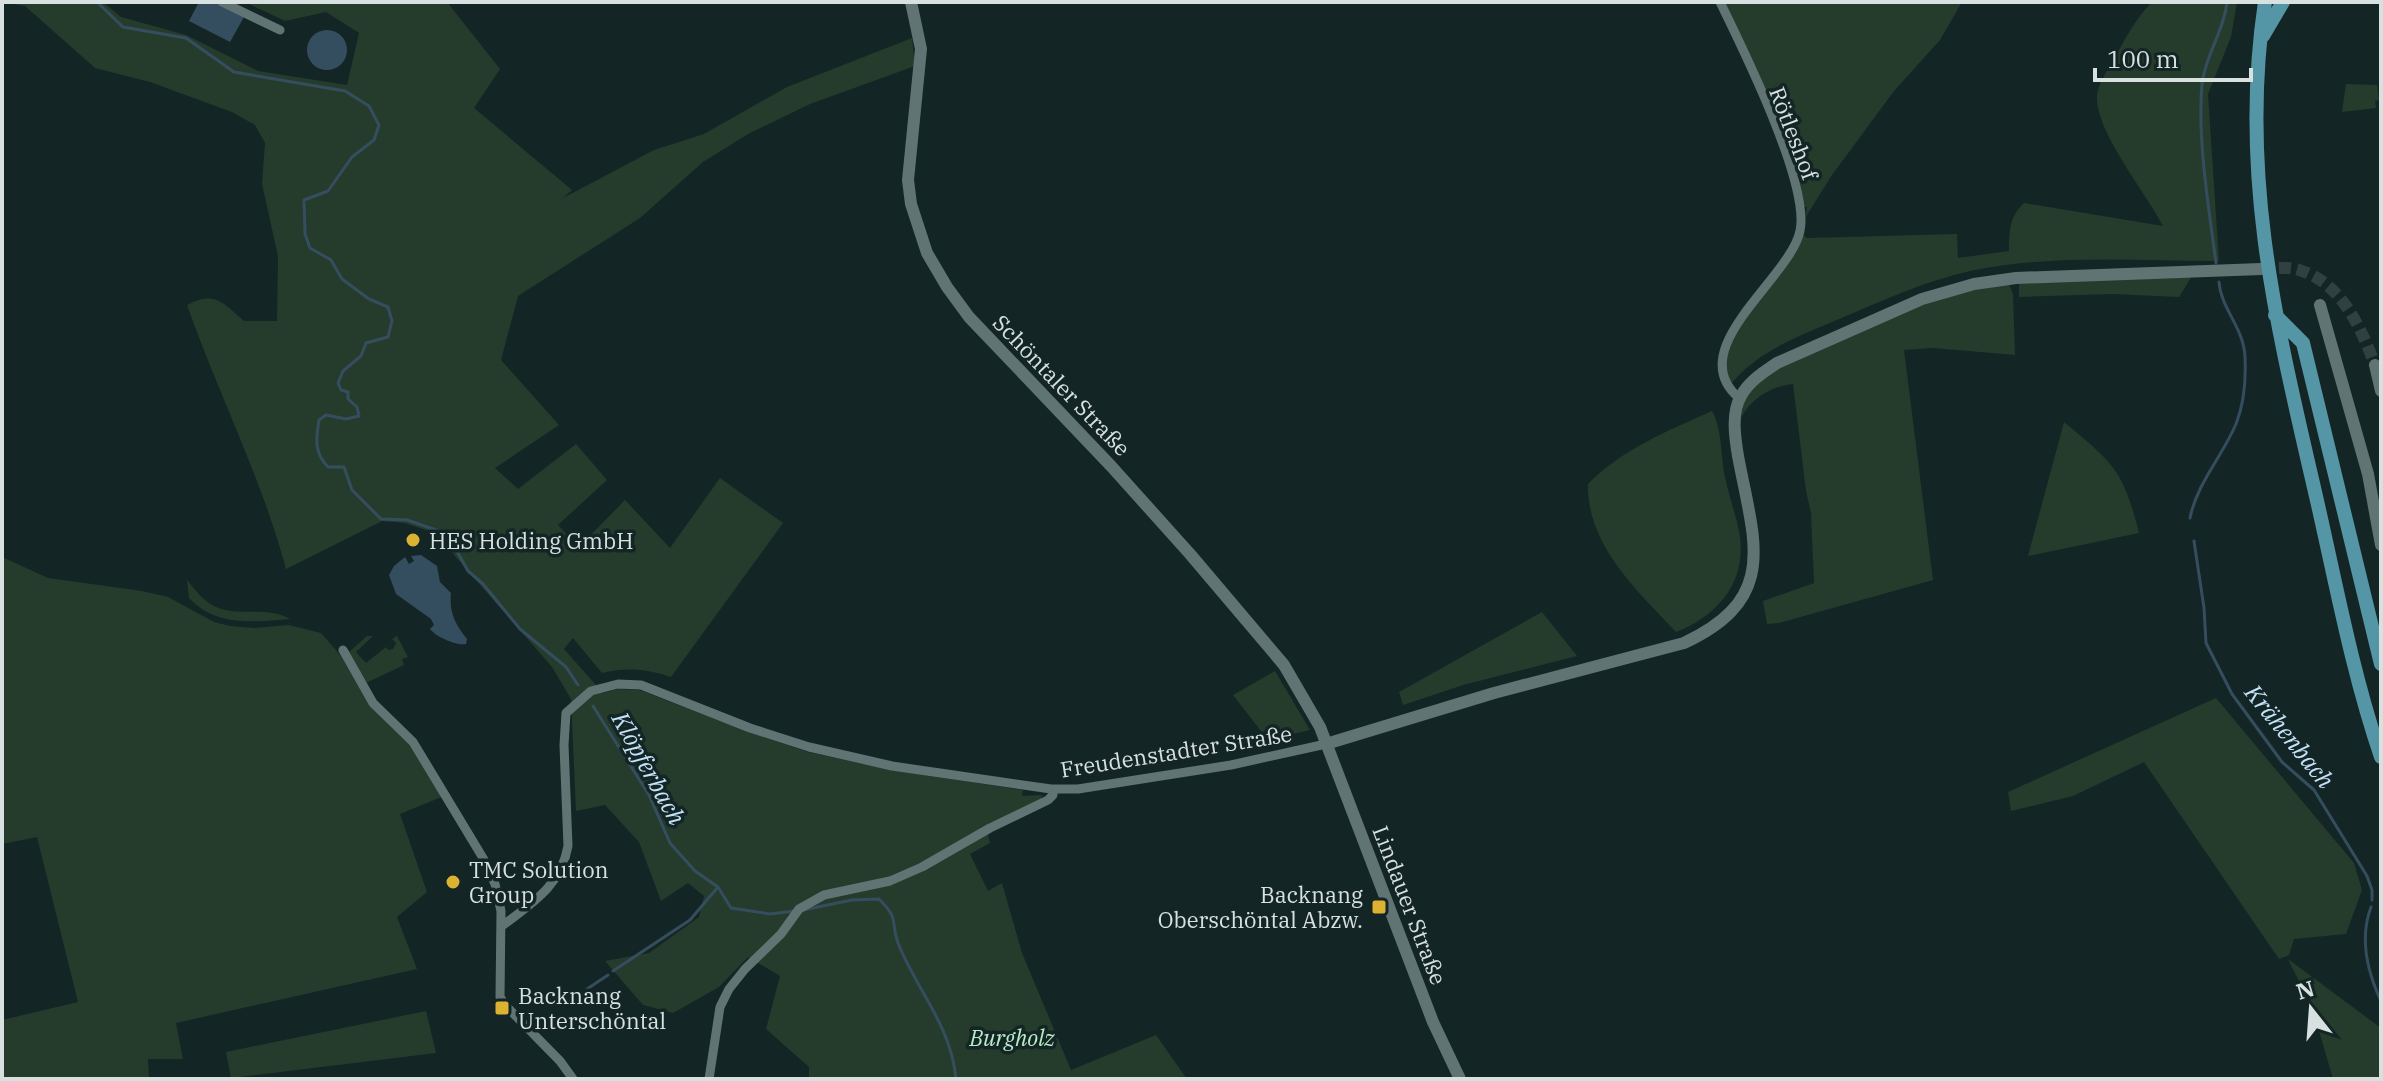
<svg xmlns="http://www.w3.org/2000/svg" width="2383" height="1081" viewBox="0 0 2383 1081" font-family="'IBM Plex Serif',serif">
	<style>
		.green { fill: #253c2c }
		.water { fill: #344e5f }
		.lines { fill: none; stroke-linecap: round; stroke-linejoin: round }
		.stream { stroke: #344e5f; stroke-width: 3 }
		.secondary-tunnel { stroke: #314141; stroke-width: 12; stroke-dasharray: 12 6; stroke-linecap: butt }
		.street { stroke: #617474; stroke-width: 9 }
		.secondary { stroke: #617474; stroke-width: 12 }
		.primary { stroke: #5496a5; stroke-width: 14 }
		.poi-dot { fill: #dcb233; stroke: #142525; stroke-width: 3 }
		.labels { text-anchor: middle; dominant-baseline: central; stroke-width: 7; stroke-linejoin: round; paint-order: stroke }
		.street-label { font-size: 22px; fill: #d6e1e0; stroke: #142525 }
		.poi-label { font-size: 22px; fill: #d6e1e0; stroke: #142525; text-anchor: start }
		.park-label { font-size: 22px; font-style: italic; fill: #baedc8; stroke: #142525 }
		.water-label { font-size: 24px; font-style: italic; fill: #c5e4f9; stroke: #142525 }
	</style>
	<rect width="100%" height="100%" fill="#142525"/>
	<path class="green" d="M2 2H103L121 17 186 35 258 71 347 85 359 33 326 12 285 21 245 2H447L500 69 474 108 572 190 563 198 654 150 704 134 787 87 912 38 915 66 810 104 748 134 703 162 640 218 518 296 501 360 559 425 495 468 518 489 576 444 607 480 558 525 579 547 625 500 670 548 720 478 783 523 671 677C647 669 627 667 602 673L573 638 564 649 603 693 619 689 639 690 749 732 808 752 891 770 1023 790 1022 796 1042 795 1041 799 986 826 990 843 970 854 988 891 1002 883 1022 953 1071 1070 1156 1035 1187 1079H809V1067L766 1029 780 976 748 957 719 987 673 1013 643 1005 605 961 649 953 699 917 704 896 688 883 661 901 639 842 605 805 576 811 571 699 552 667 435 533 405 523 382 521 286 569C262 479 218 393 187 305 215 290 223 303 244 321H277L278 256 262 184 265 143 255 125 232 112 150 82 95 68 25 6Z
		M1724 2H1962L1940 40 1894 91 1832 175 1805 218 1807 207H1804Z
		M2152 2H2237L2231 37 2208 94 2219 261C2137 261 2051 254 1970 271 1925 281 1882 301 1839 319 1798 337 1760 349 1731 384 1706 336 1789 280 1803 235L1807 238 1957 234 1958 258 2009 251C2009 232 2009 217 2024 203L2163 226C2147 194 2098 135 2097 99 2096 86 2108 70 2114 59 2125 39 2136 18 2152 2Z
		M2346 84 2377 85 2379 100 2375 101 2376 108 2342 112Z
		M2192 276 2179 297 2113 294 2019 297V283Z
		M2009 284 2013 294 2015 355 1933 348 1904 350 1933 580 1779 623 1767 624 1763 601 1814 583 1811 513 1806 491 1793 384C1771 386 1748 400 1740 421L1745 397 1759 380 1795 357 1950 294Z
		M1712 411C1723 431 1720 454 1725 477 1729 497 1737 517 1740 537 1746 583 1717 616 1676 632 1637 590 1587 546 1588 484 1621 450 1669 430 1712 411Z
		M2064 422C2113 463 2123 469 2139 533L2028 556Z
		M2 557 48 578 142 591 168 597 214 622 230 626 254 628 289 625 321 633 341 656 369 704 410 744 444 796 400 814 427 892 397 917 417 969 176 1023 183 1059H148L149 1079H2V1020L78 1002 37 837 2 844Z
		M187 580C194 588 200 597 209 603 233 620 264 604 290 619 254 622 216 627 189 598Z
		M1542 612 1577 656 1463 685 1403 705 1399 692Z
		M367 636H373L356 652 366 663 386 647 388 650 393 649 396 643 392 639 397 636 408 657 402 659 404 665 366 683 349 652Z
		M1275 671 1310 730 1268 740 1233 695Z
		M2216 698 2354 863 2362 890 2346 934 2294 939 2289 955 2279 959 2144 762 2073 796 2011 811 2008 792Z
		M2288 959 2381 1028V1079H2333L2313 1010Z
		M426 1011 436 1053 231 1078 226 1052Z"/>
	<path class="water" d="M199 2H215L244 17 230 42 189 21Z
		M307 50a20 20 0 1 1 40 0a20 20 0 1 1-40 0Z
		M421 555 437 566 440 582 451 593C449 612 455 624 467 639L466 644C457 646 436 637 430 629L434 625 431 619 396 594 389 575 394 566 405 557 409 564 414 561 411 556Z"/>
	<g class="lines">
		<path class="stream" d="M97 2 123 27 186 38 234 72 345 91 369 106 379 125 374 140 352 157 328 191 304 200 305 234 310 248 331 260 342 279 369 299 388 307 392 321 388 337 366 343 361 356 343 371 338 383 341 390 348 392V399L357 407 359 416 346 419 326 415 319 420C316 439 314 453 328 467H344L352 490 381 519 407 520 436 530 458 553 468 571 483 584 520 629 566 667 578 685
			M2216 263C2209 209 2197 138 2202 84 2205 56 2224 31 2227 2
			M2190 518C2197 483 2222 457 2236 424 2244 404 2246 379 2245 357 2244 328 2221 309 2219 282
			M2194 541 2204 608 2206 643 2232 694 2282 762 2314 790 2367 876 2372 890V900
			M593 706 649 795 670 843 695 871 718 887 731 908 770 914 795 911
			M2371 907C2359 939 2367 971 2381 1001
			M803 910 852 900 879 899C900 920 890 920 898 943 917 991 951 1025 956 1079
			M613 971 690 920 718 887
			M587 989 608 975"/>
		<path class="secondary-tunnel" d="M2261 269C2273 269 2287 266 2299 270 2341 282 2361 328 2375 365"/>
		<path class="street" d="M222 2 280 30
			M1720 2C1743 49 1810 184 1800 231 1790 279 1681 349 1739 398
			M343 650 373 703 413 742 483 858 495 884 501 911 500 997 505 1005 560 1061 573 1079
			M502 926C532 903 561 886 568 846L564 745 566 713 591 691 618 684 641 685 750 728 809 747 892 766 1051 789H1078L1231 765 1326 744
			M709 1079 720 1007 729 989 745 969 781 934 799 909 824 895 890 881 922 867 990 828 1048 800 1053 795V789"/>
		<path class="secondary" d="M911 2 921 49 908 180 911 204 927 253 947 287 969 317 1111 466 1190 554 1284 665 1320 727 1433 1022 1460 1079
			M2320 305 2368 474 2381 545
			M2375 365 2381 391
			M1326 744 1494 693 1684 643C1780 598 1754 542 1738 456 1735 438 1731 413 1741 396 1749 381 1764 372 1777 363L1922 299 1974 284 2016 278 2261 269"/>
		<path class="primary" d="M2265 2C2238 178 2279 335 2318 505 2337 589 2353 675 2381 757
			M2263 36 2283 2
			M2275 315 2303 343 2381 664"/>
	</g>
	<g class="poi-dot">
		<circle cx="413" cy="540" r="8"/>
		<circle cx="453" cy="882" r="8"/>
		<rect x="1371" y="899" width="16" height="16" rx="4"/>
		<rect x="494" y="1000" width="16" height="16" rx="4"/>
	</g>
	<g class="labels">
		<g class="street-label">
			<text transform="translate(1794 133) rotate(69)">Rötleshof</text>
			<text transform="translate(1062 385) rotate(46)">Schöntaler Straße</text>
			<text transform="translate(1176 751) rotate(-9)">Freudenstadter Straße</text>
			<text transform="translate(1410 905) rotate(69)">Lindauer Straße</text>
		</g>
		<g class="poi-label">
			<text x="429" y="540">HES Holding GmbH</text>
			<text x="469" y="869">TMC Solution<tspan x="469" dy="25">Group</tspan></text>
			<text x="1363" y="894" text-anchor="end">Backnang<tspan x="1363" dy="25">Oberschöntal Abzw.</tspan></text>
			<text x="518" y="995">Backnang<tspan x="518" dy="25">Unterschöntal</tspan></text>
		</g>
		<g class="park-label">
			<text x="1012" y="1037">Burgholz</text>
		</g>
		<g class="water-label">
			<text transform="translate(2290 736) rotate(51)">Krähenbach</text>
			<text transform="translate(649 768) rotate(61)">Klöpferbach</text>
		</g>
	</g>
	<rect width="2383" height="1081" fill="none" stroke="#d6e1e0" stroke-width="8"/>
	<g transform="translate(2311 1009) rotate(343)" stroke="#142525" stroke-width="6" paint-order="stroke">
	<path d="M0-6L14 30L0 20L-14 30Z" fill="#d6e1e0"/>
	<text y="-12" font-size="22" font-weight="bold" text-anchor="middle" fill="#d6e1e0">N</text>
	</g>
	<path d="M2095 68v12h156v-12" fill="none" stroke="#d6e1e0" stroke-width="4"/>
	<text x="2107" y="68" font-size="24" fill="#d6e1e0" stroke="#142525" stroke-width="6" paint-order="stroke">100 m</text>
</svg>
